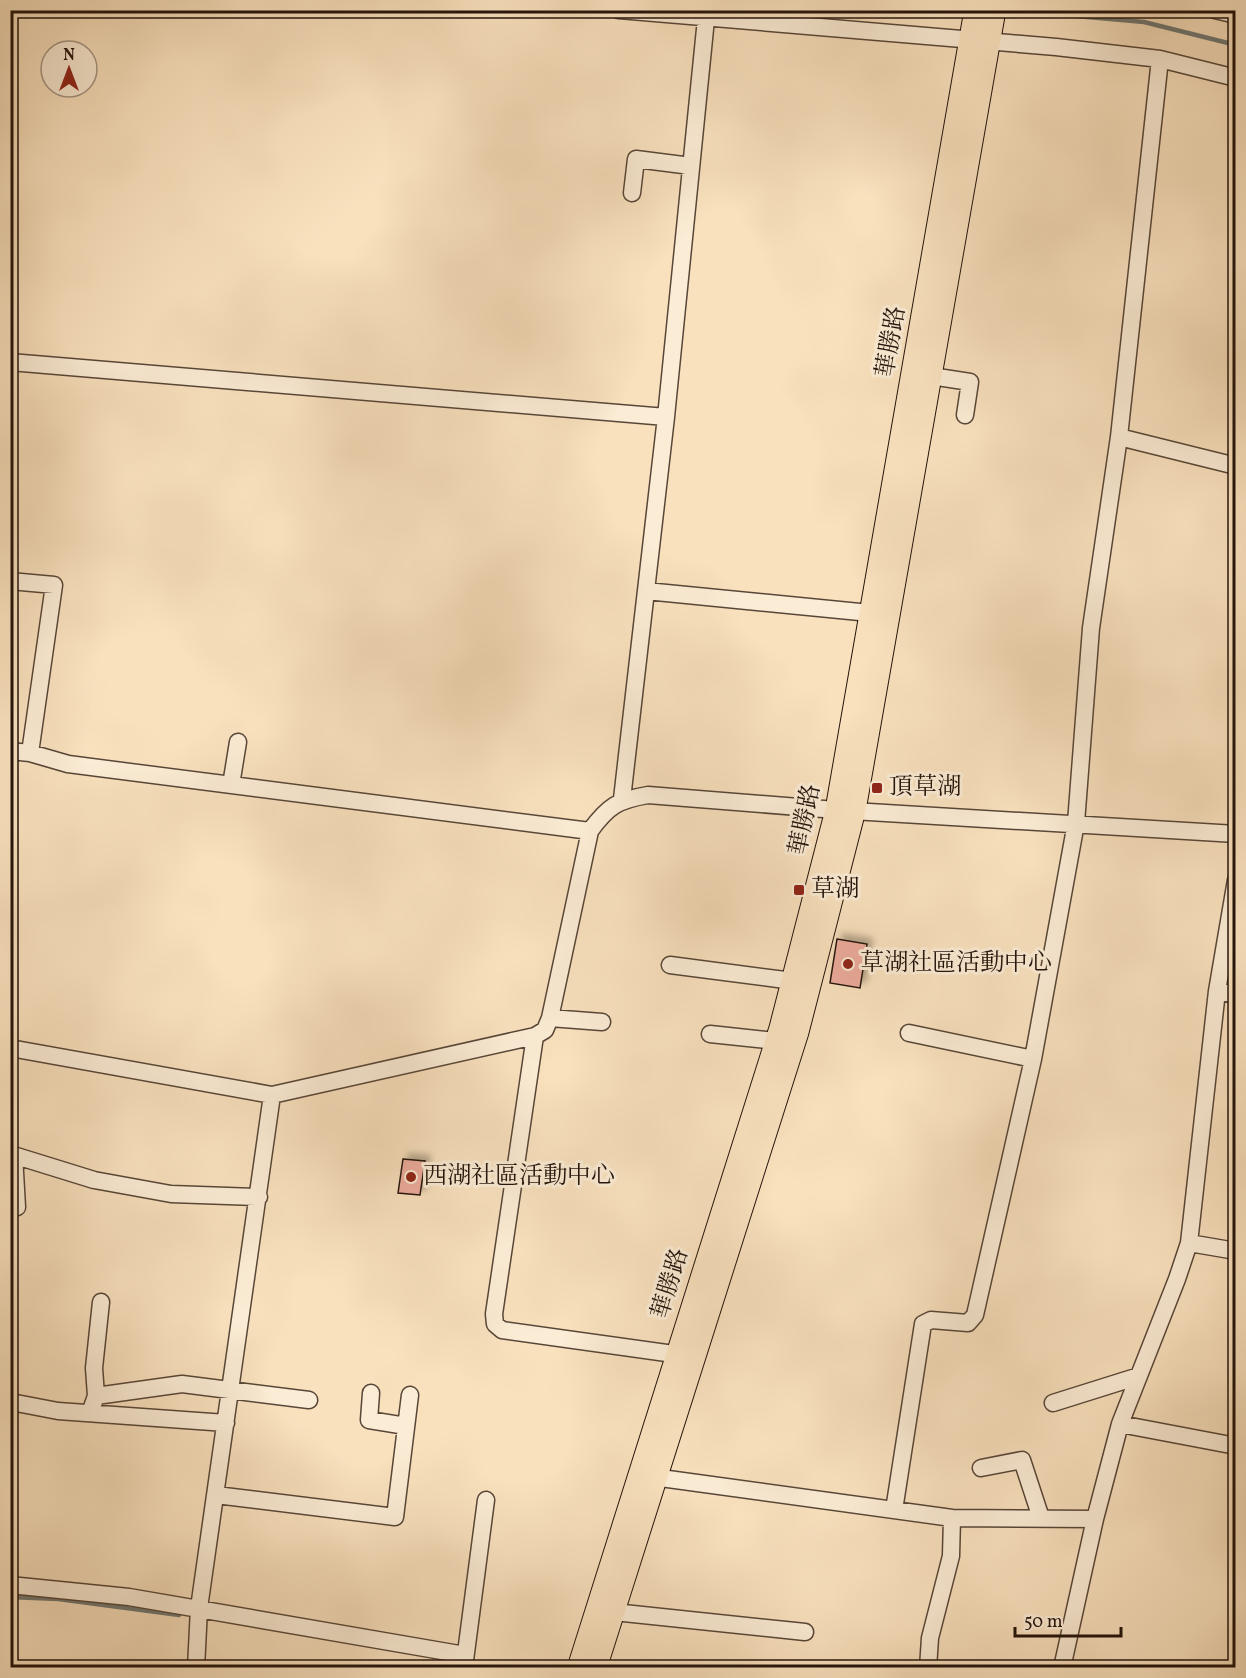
<svg xmlns="http://www.w3.org/2000/svg" width="1246" height="1678" viewBox="0 0 1246 1678" font-family="Vollkorn,'Noto Serif TC',serif">
	<style>
		.lines { fill: none; stroke-linecap: round; stroke-linejoin: round }
		.stream { stroke: #6f7874; stroke-width: 4.5 }
		.building { fill: #edac9d; stroke: #23130b; stroke-width: 1.5; filter: url(#shadow) }
		.minor-casing { stroke: #584638; stroke-width: 19 }
		.major-casing { stroke: #23130b; stroke-width: 23 }
		.minor { stroke: #fbecd5; stroke-width: 16 }
		.major { stroke: #f9e1be; stroke-width: 21 }
		.poi-dot { fill: #8f2418; stroke: #fbecd5; stroke-width: 2 }
		.labels { text-anchor: middle; dominant-baseline: central; stroke-width: 6; stroke-linejoin: round; paint-order: stroke }
		.street-label { font-size: 24px; fill: #23130b; stroke: #fbecd5 }
		.poi-label { font-size: 24px; fill: #23130b; stroke: #fbecd5; text-anchor: start }
	</style>
	<defs>
		<filter id="shadow"><feDropShadow dx="5.5" dy="-5.5" stdDeviation="3" flood-color="#0004"/></filter>
	</defs>
	<rect width="100%" height="100%" fill="#f9e1be"/>
	<filter id="stains"><feTurbulence type="fractalNoise" baseFrequency=".00333" numOctaves="4"/><feColorMatrix values="0 0 0 0 .2 0 0 0 0 .09 0 0 0 0 .02 0 0 0 .5 -.17"/></filter>
	<radialGradient id="worn" r=".72"><stop offset=".6" stop-color="#630" stop-opacity="0"/><stop offset="1" stop-color="#630" stop-opacity=".3"/></radialGradient>
	<g class="lines">
		<path class="stream" d="M1007 10 1144 22 1236 45
			M10 1597 58 1599 179 1615"/>
	</g>
	<path class="building" d="M837 939 867 944 860 988 830 983Z
		M403 1159 425 1161 420 1195 398 1193Z"/>
	<g class="lines">
		<defs>
			<path id="minor" d="M619 10 1056 47 1160 59 1236 78
				M1215 10 1236 15
				M632 193 636 159 691 166
				M10 362 666 417
				M931 376 970 382 965 415
				M1119 437 1236 466
				M10 581 54 585 30 753 68 764 590 831
				M646 591 870 613
				M10 751 30 753
				M231 785 238 742
				M622 799 666 417 706 19
				M670 965 793 981
				M1217 991 1236 995
				M550 1018 602 1022
				M909 1033 1033 1059
				M710 1034 775 1041
				M535 1036 494 1314 495 1324 502 1330 688 1356
				M10 1048 272 1095 535 1036 545 1030 550 1018 590 831C608 806 618 800 648 795L836 810 1236 834
				M10 1154 94 1180 171 1194 259 1197
				M10 1209 17 1207 14 1155
				M1189 1243 1236 1251
				M371 1393 369 1420 406 1426
				M96 1396 94 1368 101 1302
				M11 1402 58 1411 226 1423
				M1053 1403 1139 1376
				M90 1413 96 1396 182 1384 309 1400
				M1120 1424 1236 1446
				M981 1468 1022 1460 1041 1518
				M646 1476 952 1518 1095 1519
				M216 1495 395 1517 410 1395
				M894 1510 923 1324 931 1320 968 1323 975 1315 1033 1059 1076 823 1091 628 1119 437 1160 59
				M10 1585 129 1597 465 1655
				M614 1612 805 1632
				M196 1668 199 1608 272 1095
				M464 1668 486 1500
				M928 1668 930 1638 951 1556 952 1518
				M1062 1668 1095 1519 1120 1424 1177 1279 1189 1243 1217 991 1236 880"/>
			<path id="major" d="M578 1668 780 1028 836 810 975 10
				M596 1668 798 1032 855 810 995 10"/>
		</defs>
		<use href="#minor" class="minor-casing"/>
		<use href="#major" class="major-casing"/>
		<use href="#minor" class="minor"/>
		<use href="#major" class="major"/>
	</g>
	<g class="poi-dot">
		<rect x="871" y="782" width="12" height="12" rx="3"/>
		<rect x="793" y="884" width="12" height="12" rx="3"/>
		<circle cx="848" cy="964" r="6"/>
		<circle cx="411" cy="1177" r="6"/>
	</g>
	<g class="labels">
		<g class="street-label">
			<text transform="translate(892 342) rotate(-80)">華勝路</text>
			<text transform="translate(806 820) rotate(-78)">華勝路</text>
			<text transform="translate(671 1284) rotate(-73)">華勝路</text>
		</g>
		<g class="poi-label">
			<text x="889" y="788">頂草湖</text>
			<text x="811" y="890">草湖</text>
			<text x="860" y="964">草湖社區活動中心</text>
			<text x="423" y="1177">西湖社區活動中心</text>
		</g>
	</g>
	<rect width="1246" height="1678" fill="none" stroke="#f9e1be" stroke-width="36"/>
	<rect x="12" y="12" width="1222" height="1654" fill="none" stroke="#23130b" stroke-width="3"/>
	<rect x="18" y="18" width="1210" height="1642" fill="none" stroke="#23130b" stroke-width="1.5"/>
	<g transform="translate(69 69)"><circle r="28" fill="#fbecd5" stroke="#a59584" stroke-width="1.5"/>
	<path d="M0-4.5L10 22L0 15L-10 22Z" fill="#8f2418"/>
	<text y="-9" font-size="16" font-weight="bold" text-anchor="middle" fill="#23130b">N</text>
	</g>
	<path d="M1015 1627v9h106v-9" fill="none" stroke="#23130b" stroke-width="3"/>
	<text x="1024" y="1627" font-size="18" fill="#23130b" stroke="#fbecd5" stroke-width="4.5" paint-order="stroke">50 m</text>
	<rect width="100%" height="100%" filter="url(#stains)"/>
	<rect width="100%" height="100%" fill="url(#worn)"/>
</svg>
